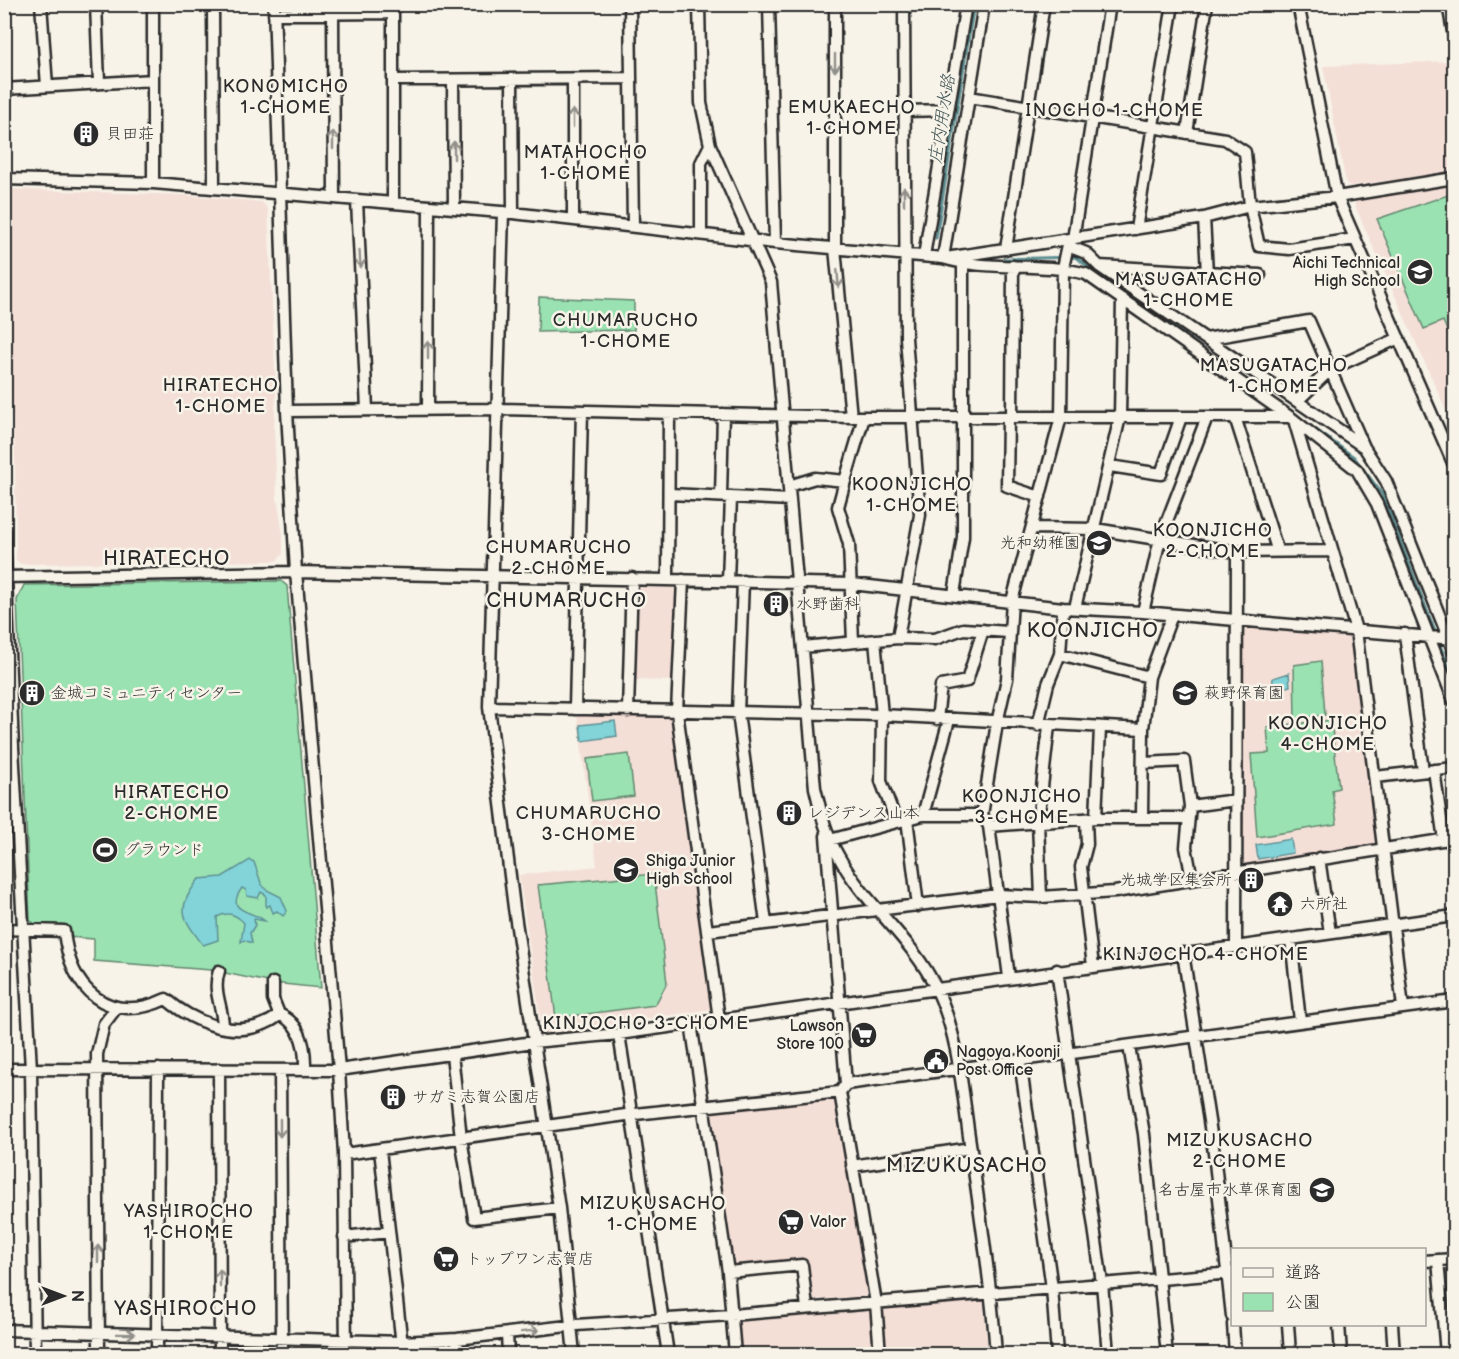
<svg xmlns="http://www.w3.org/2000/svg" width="1459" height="1359" viewBox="0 0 1459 1359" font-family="'Balsamiq Sans','Klee One',sans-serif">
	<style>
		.built { fill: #f4dfd7 }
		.green { fill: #9ae2b1; stroke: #62866e; stroke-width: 1.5 }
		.water { fill: #82d4d9; stroke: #5f9093; stroke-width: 1.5 }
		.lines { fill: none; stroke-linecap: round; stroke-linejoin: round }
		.stream { stroke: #5f9093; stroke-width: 3 }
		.minor-casing { stroke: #2b2b2b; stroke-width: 15 }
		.minor { stroke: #f7f3e8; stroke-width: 10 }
		.oneway { stroke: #918f8a }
		.labels { text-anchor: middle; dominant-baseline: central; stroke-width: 5; stroke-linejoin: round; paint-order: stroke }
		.poi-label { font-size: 16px; fill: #2b2b2b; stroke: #f7f3e8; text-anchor: start }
		.neighbourhood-label { font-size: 18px; letter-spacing: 1.5px; fill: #2b2b2b; stroke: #f7f3e8 }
		.water-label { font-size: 18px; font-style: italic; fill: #415556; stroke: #f7f3e8 }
		.quarter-label { font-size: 20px; letter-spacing: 1.5px; fill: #2b2b2b; stroke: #f7f3e8 }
	</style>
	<rect width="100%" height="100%" fill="#f7f3e8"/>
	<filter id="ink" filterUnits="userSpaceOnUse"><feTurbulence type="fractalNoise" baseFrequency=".0167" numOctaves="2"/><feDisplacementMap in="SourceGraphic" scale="12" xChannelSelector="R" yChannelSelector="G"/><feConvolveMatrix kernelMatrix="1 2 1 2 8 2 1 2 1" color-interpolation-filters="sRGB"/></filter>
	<g filter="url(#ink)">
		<path class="built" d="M389 4 385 9H288L285 5Z
			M1454 61V171L1350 186 1346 183 1323 66Z
			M1454 186V428L1354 204 1358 199Z
			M4 189 185 195 262 202 268 209 276 394 274 428 277 498 283 535V554L276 561 21 564 16 560 15 454 5 308Z
			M634 587 675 588 677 591 674 681 632 680Z
			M1243 627 1351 633 1380 843 1377 847 1243 866 1240 862V631Z
			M577 715 674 716 713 1009 546 1034 542 1030 519 875 597 866Z
			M836 1096 871 1292 868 1296 812 1300 810 1297 804 1258 733 1266 709 1107Z
			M983 1295 988 1354H883L880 1306Z
			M870 1306 873 1309 877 1354H741L738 1320 741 1317Z"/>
		<path class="green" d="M1454 193V332L1449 335 1443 321 1424 329 1377 219Z
			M539 297 634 301V330L538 332Z
			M281 581 287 586 321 988 273 983 211 970 94 961V939L68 937 69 928 39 926 30 921 17 600 24 585Z
			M1321 661 1325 715 1295 719 1294 665Z
			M1331 720 1339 788 1332 790 1337 824 1257 837 1251 754 1269 753 1267 727Z
			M629 754 634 796 592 801 587 759Z
			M654 874 667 983 655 1005 556 1018 538 885Z"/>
		<path class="water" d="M1289 673 1290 686 1272 691 1273 678Z
			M615 721 617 736 582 741 580 725Z
			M1291 839 1293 853 1258 859 1256 845Z
			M250 860 254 862 261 883 265 889 281 897 287 911 283 916 277 911 273 913 270 905 266 907V895L261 892 258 898 247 896 246 890 242 888C224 913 252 910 265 921L254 919 255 925 250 933 252 943 244 940 241 942 244 923C237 915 228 911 217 917L218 940 203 945C181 916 176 909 199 879L222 877Z"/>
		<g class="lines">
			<path class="stream" d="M936 238 974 4
				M1004 259 1075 257 1354 457 1382 494 1436 634
				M1438 640 1454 680"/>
			<defs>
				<path id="minor" d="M41 4 47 86
					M96 4 99 83
					M153 4V183
					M213 4 214 188
					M274 4 287 411 296 572 339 1070 344 1154 346 1354
					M630 4 633 226
					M699 4 701 103 710 145 771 282 815 788C821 813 826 835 839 857 865 905 912 938 936 988 959 1035 962 1091 970 1143 980 1213 991 1283 996 1354
					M769 4 775 243
					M835 4V248L851 417
					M1298 4 1337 197 1454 465
					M1448 4 1454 37
					M333 13 334 198
					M274 14 393 13
					M512 79 513 213
					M573 79V219
					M393 80 631 78
					M453 80 454 208
					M4 89 153 80
					M969 97 1225 139 1245 152 1250 206 1259 246 1289 249 1355 239
					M904 111 948 110
					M1187 133 1207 4
					M4 179 153 183 513 213 775 243 943 258C990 272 1039 261 1086 274L1290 417 1357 470 1377 504 1454 701
					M357 201 367 409
					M393 203V4
					M503 212 489 707 514 908 559 1208 574 1354
					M1204 218 1207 273
					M1136 229 1173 4
					M701 233V163L710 145
					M1073 239 1110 4
					M1068 246 1086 253 1099 266 1364 447 1386 481 1454 652
					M1006 249 1044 4
					M924 256 966 4
					M943 258 984 4
					M946 258 1204 218 1250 206 1337 197 1454 178
					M1099 266 1260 275
					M1206 339 1309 321 1364 447
					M1297 401 1331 369 1399 338
					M428 409 429 206
					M287 411 497 409 851 417H1290
					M1008 417 1007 486 1040 497
					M1012 417 1013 266
					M1235 417 1277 549
					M1294 420 1356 630 1403 1007
					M1110 466 1161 474 1181 417
					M845 481 838 507 849 544 853 642
					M789 486 815 478 845 481 864 417
					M670 494 790 500
					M721 496 723 414
					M1032 528 1095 529 1237 552 1331 551
					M4 530 13 747 31 1069 35 1354
					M4 577 296 572 852 584 1063 608 1143 612 1454 639
					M668 579 669 413
					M683 580 677 712 719 1019
					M728 581 731 497
					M743 581 738 713 766 923
					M954 594 963 537V264
					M1075 608 1120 417 1122 299
					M1143 612 1160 539 1207 417
					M1405 634 1423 771
					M898 638 920 515 906 338 904 4
					M875 640 882 715 881 781 896 821
					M803 647 898 638 935 639 963 629 1009 632
					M1060 654 1149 677
					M489 707 882 715 1143 729
					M575 709 582 411
					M628 711 632 578
					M937 719 941 686 967 681 983 630
					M1038 725 1048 684 1060 654 1063 608
					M1144 763 1184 761 1190 806 1186 847 1192 879
					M1434 770 1444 840
					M1375 777 1454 768
					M1190 806 1236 800
					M923 815 949 720
					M982 815 997 723 1007 679 1012 601 1061 417 1063 268 1069 240
					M1096 818 1100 728
					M1142 818 1143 729 1149 677 1172 615
					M907 819 918 906
					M1086 819 1087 844 1081 867 1093 966
					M989 826 1009 977
					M830 840 923 815H982L989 826 1096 818H1188
					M1319 858 1330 933
					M1041 897 1038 822 1049 726
					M4 929 64 931C70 990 108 1026 166 999 192 1021 230 1038 264 1024 270 1021 275 1020 279 1014 299 1023 305 1043 305 1064
					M708 931 998 895 1041 897 1115 892 1454 838
					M1291 939 1300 1021
					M1236 946 1237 552
					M1183 953 1214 1153 1232 1316
					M1057 970 1102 1283 1108 1354
					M219 971C212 992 223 1006 223 1027
					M273 983V999L279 1014
					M691 1023 728 1272 735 1354
					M619 1034 668 1354
					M1129 1046 1144 1134 1167 1354
					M452 1054 461 1138 474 1218 559 1208
					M1020 1061 1052 1288 1057 1354
					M4 1069 339 1070 533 1042 619 1034 1454 916
					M219 1069 220 1354
					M280 1070 282 1354
					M846 1084 1454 1001
					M840 1092 876 1303 880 1354
					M380 1150 403 1354
					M344 1154 626 1115 840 1092 846 1084 826 836
					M852 1166 971 1148
					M344 1237 389 1232
					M1438 1260 1446 1354
					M1424 1261 1454 1259
					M728 1272 802 1265 807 1308
					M1233 1324 1235 1354
					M1288 1324 1290 1354
					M1339 1324 1341 1354
					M1392 1324 1394 1354
					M4 1330 402 1342 457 1339 576 1325 731 1315 1232 1273
					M507 1334 508 1354
					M457 1339 458 1354
					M99 1354 97 1054 104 1024 117 1007
					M157 1354 158 1069"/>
			</defs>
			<use href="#minor" class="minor-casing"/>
			<use href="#minor" class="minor"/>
		</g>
		<defs><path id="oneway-shaft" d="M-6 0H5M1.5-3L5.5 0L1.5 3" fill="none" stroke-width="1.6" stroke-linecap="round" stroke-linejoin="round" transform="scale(1.5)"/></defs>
		<g class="oneway">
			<use href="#oneway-shaft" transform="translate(835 63) rotate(90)"/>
			<use href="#oneway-shaft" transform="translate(573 118) rotate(-90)"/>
			<use href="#oneway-shaft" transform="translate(333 140) rotate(-90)"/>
			<use href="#oneway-shaft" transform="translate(454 150) rotate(-90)"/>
			<use href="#oneway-shaft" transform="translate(904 196) rotate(-90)"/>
			<use href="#oneway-shaft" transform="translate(360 259) rotate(87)"/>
			<use href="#oneway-shaft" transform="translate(838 279) rotate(85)"/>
			<use href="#oneway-shaft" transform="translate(428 350) rotate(-90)"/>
			<use href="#oneway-shaft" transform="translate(280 1128) rotate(90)"/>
			<use href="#oneway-shaft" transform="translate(98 1254) rotate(-90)"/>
			<use href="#oneway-shaft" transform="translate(220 1278) rotate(-90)"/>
			<use href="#oneway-shaft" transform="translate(530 1331) rotate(-7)"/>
			<use href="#oneway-shaft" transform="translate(126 1334) rotate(1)"/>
		</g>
	</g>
	<defs>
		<symbol id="building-disc" viewBox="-11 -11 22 22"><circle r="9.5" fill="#2b2b2b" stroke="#f7f3e8"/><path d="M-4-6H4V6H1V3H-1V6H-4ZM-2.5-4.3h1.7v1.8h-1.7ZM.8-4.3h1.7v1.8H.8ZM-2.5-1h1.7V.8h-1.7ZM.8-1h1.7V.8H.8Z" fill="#fff"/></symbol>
		<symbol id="school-disc" viewBox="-11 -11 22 22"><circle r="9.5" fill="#2b2b2b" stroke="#f7f3e8"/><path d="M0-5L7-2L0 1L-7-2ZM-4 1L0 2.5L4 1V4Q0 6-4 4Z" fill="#fff"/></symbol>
		<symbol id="stadium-disc" viewBox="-11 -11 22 22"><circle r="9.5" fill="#2b2b2b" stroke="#f7f3e8"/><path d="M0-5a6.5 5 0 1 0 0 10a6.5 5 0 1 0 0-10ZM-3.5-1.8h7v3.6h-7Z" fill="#fff"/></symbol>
		<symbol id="temple-disc" viewBox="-11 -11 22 22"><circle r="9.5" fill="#2b2b2b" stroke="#f7f3e8"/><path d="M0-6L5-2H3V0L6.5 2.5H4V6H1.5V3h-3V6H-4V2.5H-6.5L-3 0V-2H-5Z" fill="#fff"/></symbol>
		<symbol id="supermarket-disc" viewBox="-11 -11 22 22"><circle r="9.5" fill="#2b2b2b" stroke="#f7f3e8"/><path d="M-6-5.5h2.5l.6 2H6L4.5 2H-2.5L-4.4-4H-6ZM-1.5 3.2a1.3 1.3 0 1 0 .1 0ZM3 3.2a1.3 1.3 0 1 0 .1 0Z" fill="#fff"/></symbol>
		<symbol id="civic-disc" viewBox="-11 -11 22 22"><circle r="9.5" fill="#2b2b2b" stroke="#f7f3e8"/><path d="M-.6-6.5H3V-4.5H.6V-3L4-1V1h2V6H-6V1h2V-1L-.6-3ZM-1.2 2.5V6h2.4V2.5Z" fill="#fff"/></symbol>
	</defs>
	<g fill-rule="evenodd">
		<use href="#building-disc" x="71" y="119" width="30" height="30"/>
		<use href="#school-disc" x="1405" y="257" width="30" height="30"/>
		<use href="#school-disc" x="1084" y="528" width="30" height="30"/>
		<use href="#building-disc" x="761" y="589" width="30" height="30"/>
		<use href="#building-disc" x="17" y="678" width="30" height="30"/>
		<use href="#school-disc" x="1170" y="678" width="30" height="30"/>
		<use href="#building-disc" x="774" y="798" width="30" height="30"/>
		<use href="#stadium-disc" x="90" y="835" width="30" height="30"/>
		<use href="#school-disc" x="611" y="855" width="30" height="30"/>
		<use href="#building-disc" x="1236" y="865" width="30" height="30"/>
		<use href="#temple-disc" x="1265" y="889" width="30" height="30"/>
		<use href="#supermarket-disc" x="849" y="1020" width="30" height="30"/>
		<use href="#civic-disc" x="921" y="1046" width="30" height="30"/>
		<use href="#building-disc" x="378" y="1082" width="30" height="30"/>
		<use href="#school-disc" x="1307" y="1175" width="30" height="30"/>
		<use href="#supermarket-disc" x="776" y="1207" width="30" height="30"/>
		<use href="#supermarket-disc" x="431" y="1244" width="30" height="30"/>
	</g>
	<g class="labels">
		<g class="poi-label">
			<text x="106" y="134">貝田荘</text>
			<text x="1400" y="263" text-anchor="end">Aichi Technical<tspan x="1400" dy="18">High School</tspan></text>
			<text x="1080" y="543" text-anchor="end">光和幼稚園</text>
			<text x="796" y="604">水野歯科</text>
			<text x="51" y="693">金城コミュニティセンター</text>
			<text x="1204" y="693">萩野保育園</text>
			<text x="808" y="813">レジデンス山本</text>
			<text x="124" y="850">グラウンド</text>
			<text x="646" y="861">Shiga Junior<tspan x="646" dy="18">High School</tspan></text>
			<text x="1232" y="880" text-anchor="end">光城学区集会所</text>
			<text x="1300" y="904">六所社</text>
			<text x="844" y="1026" text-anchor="end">Lawson<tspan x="844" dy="18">Store 100</tspan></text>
			<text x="956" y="1052">Nagoya Koonji<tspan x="956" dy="18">Post Office</tspan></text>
			<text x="412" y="1097">サガミ志賀公園店</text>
			<text x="1302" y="1190" text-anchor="end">名古屋市水草保育園</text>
			<text x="810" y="1222">Valor</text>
			<text x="466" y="1259">トップワン志賀店</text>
		</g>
		<g class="neighbourhood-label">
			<text x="286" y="86">KONOMICHO<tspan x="286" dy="21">1-CHOME</tspan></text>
			<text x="852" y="107">EMUKAECHO<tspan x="852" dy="21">1-CHOME</tspan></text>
			<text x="1115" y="110">INOCHO 1-CHOME</text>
			<text x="586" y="152">MATAHOCHO<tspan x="586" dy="21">1-CHOME</tspan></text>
			<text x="1189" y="279">MASUGATACHO<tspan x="1189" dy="21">1-CHOME</tspan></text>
			<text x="626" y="320">CHUMARUCHO<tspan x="626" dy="21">1-CHOME</tspan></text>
			<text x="1274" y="365">MASUGATACHO<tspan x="1274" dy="21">1-CHOME</tspan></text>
			<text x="221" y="385">HIRATECHO<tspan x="221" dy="21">1-CHOME</tspan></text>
			<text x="912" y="484">KOONJICHO<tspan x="912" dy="21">1-CHOME</tspan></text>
			<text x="1213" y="530">KOONJICHO<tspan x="1213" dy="21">2-CHOME</tspan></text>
			<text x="559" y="547">CHUMARUCHO<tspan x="559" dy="21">2-CHOME</tspan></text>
			<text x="1328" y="723">KOONJICHO<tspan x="1328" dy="21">4-CHOME</tspan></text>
			<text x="172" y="792">HIRATECHO<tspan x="172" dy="21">2-CHOME</tspan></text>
			<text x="1022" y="796">KOONJICHO<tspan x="1022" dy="21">3-CHOME</tspan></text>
			<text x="589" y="813">CHUMARUCHO<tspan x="589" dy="21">3-CHOME</tspan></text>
			<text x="1206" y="954">KINJOCHO 4-CHOME</text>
			<text x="646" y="1023">KINJOCHO 3-CHOME</text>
			<text x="1240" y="1140">MIZUKUSACHO<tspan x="1240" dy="21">2-CHOME</tspan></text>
			<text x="653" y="1203">MIZUKUSACHO<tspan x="653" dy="21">1-CHOME</tspan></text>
			<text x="189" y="1211">YASHIROCHO<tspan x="189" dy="21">1-CHOME</tspan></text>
		</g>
		<g class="water-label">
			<text transform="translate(942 119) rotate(-81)">庄内用水路</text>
		</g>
		<g class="quarter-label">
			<text x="167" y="559">HIRATECHO</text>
			<text x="567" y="601">CHUMARUCHO</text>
			<text x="1093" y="631">KOONJICHO</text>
			<text x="967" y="1166">MIZUKUSACHO</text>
			<text x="186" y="1309">YASHIROCHO</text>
		</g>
	</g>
	<rect width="1459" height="1359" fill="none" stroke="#f7f3e8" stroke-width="24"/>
	<rect x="12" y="12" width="1435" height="1335" fill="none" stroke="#2b2b2b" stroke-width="2" filter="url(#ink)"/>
	<rect x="1231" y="1248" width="195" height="78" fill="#f7f3e8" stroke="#a5a39c" stroke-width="1.5"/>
	<rect x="1243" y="1268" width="30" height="9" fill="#f7f3e8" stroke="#a5a39c" stroke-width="1.5"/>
	<text x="1285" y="1278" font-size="18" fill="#2b2b2b">道路</text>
	<rect x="1243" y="1293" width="30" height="18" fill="#9ae2b1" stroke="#a5a39c" stroke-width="1.5"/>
	<text x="1285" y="1308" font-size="18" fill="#2b2b2b">公園</text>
	<g transform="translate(63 1296) rotate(90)" stroke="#f7f3e8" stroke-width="4.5" paint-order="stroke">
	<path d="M0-4.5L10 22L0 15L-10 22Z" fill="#2b2b2b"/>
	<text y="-9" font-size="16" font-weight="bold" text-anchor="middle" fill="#2b2b2b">N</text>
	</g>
</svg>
